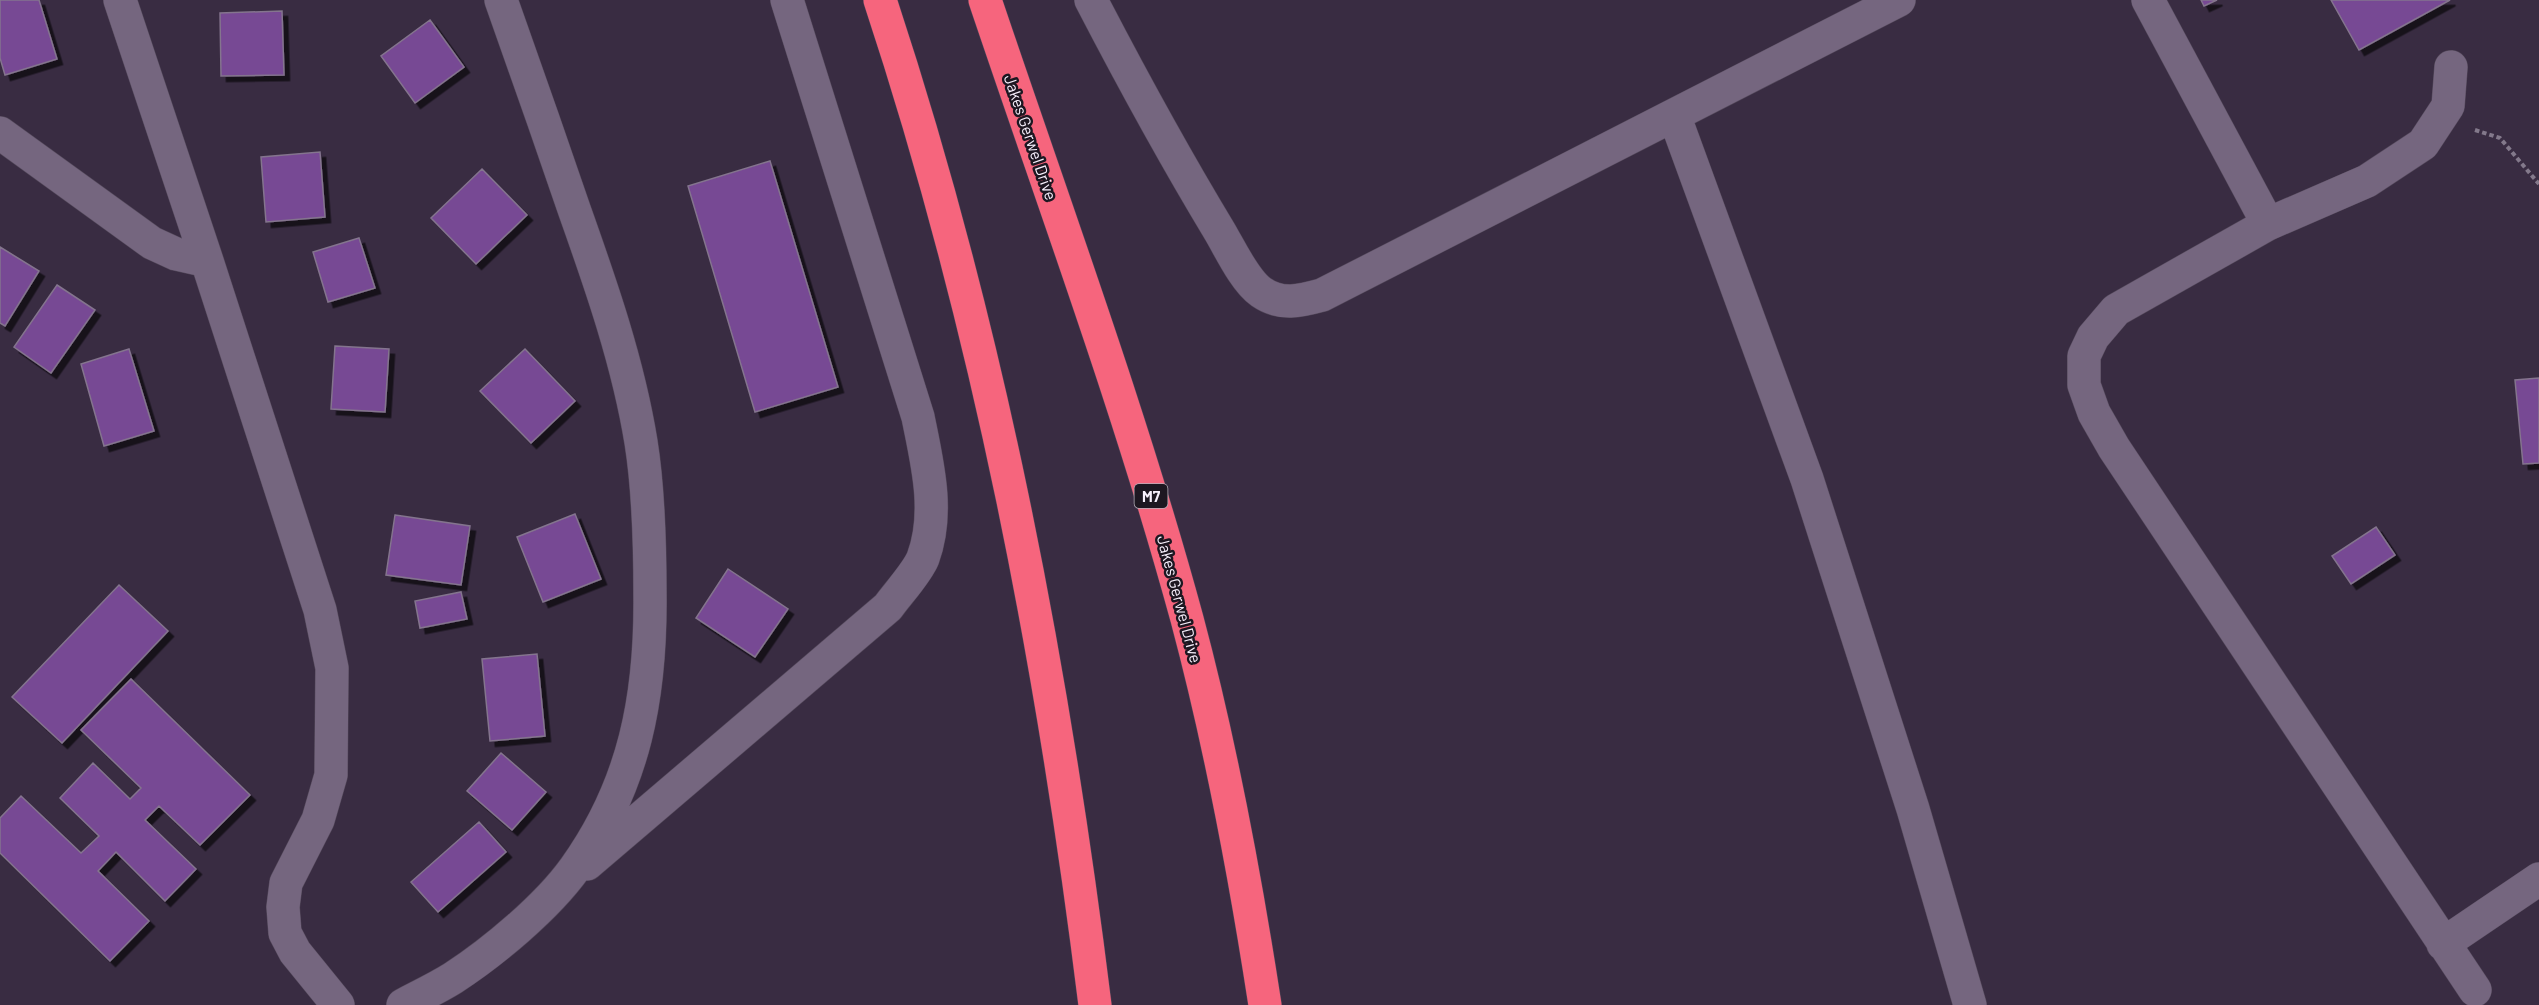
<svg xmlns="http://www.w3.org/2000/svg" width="2539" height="1005" viewBox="0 0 2539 1005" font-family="Barlow,sans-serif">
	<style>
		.building { fill: #774894; stroke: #84748e; stroke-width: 1.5; filter: url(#shadow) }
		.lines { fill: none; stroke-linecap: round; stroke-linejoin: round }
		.minor-casing { stroke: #54495b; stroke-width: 34 }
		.highway-casing { stroke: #54495b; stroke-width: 34 }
		.path { stroke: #83798b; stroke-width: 4; stroke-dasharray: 4.5 3; stroke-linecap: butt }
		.minor { stroke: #75667f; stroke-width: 33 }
		.highway { stroke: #f6657d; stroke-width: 33 }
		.labels { text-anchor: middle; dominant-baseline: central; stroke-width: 5; stroke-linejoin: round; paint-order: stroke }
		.shield { fill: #1d1721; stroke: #b6b0bb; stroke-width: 1.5 }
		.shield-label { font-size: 15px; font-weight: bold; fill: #f8f1fd }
		.street-label { font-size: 16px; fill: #f8f1fd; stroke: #1d1721 }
	</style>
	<defs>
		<filter id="shadow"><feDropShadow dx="5.5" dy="5.5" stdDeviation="0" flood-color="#0009"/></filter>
	</defs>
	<rect width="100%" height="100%" fill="#392c42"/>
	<path class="building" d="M0 0H39L57 59 5 75 0 58Z
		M2201 0H2217L2204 6Z
		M2331 0H2450L2359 50Z
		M282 11 284 75 221 76 220 13Z
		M430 20 464 67 415 103 381 56Z
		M320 152 325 217 266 222 261 157Z
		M770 161 838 387 755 412 688 186Z
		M482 169 527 215 476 264 431 218Z
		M359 238 375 288 328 302 313 252Z
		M0 247 39 271 5 326 0 323Z
		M57 285 95 310 51 373 14 347Z
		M335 346 389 349 385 412 331 409Z
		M129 349 154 431 104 446 81 364Z
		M525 349 575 401 531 443 480 391Z
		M2539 378V463L2523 464 2515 380Z
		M575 514 601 579 543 602 517 537Z
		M395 515 470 526 461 585 386 575Z
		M2376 527 2395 555 2351 584 2332 556Z
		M728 569 788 609 755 657 696 618Z
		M119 585 168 631 62 743 12 697Z
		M461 592 467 619 420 628 415 601Z
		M537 654 545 736 490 741 482 659Z
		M131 679 250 795 200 845 159 806 145 820 196 869 165 901 116 852 98 871 149 921 110 961 0 853V818L21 796 81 853 99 836 60 798 93 763 130 799 141 788 81 730Z
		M501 753 546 792 512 830 467 791Z
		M479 822 506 852 438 912 411 882Z"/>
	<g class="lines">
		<defs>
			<path id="minor" d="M120 0 207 261 320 610 332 668 331 775 318 820 286 883 283 907 285 933 295 952 338 1005
				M1091 0C1132 79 1174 156 1220 232 1230 249 1245 281 1261 292 1281 306 1300 301 1322 295L1899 0
				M2148 0 2268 224
				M2451 67 2448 106 2423 144 2367 181 2268 224 2116 310 2093 337 2084 356V385L2094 413 2114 448 2475 990
				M1674 115 1807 479 1913 809 1970 1005
				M0 133 152 243 176 254 207 261
				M587 864 888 607C898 593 917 573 923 558 940 512 927 462 918 417L787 0
				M2443 944 2539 879
				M403 1005C420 996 437 988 453 978 493 952 547 907 575 868 635 784 651 696 650 595 650 545 649 492 641 442 628 362 601 285 574 209 550 139 526 70 501 0"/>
			<path id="highway" d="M880 0C988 326 1053 665 1095 1005
				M985 0C1054 205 1130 410 1187 619 1221 746 1245 875 1265 1005"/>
		</defs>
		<use href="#minor" class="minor-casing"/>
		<use href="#highway" class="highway-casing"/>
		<path class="path" d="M2475 130 2500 138 2539 184"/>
		<use href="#minor" class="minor"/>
		<use href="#highway" class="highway"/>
	</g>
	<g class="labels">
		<rect class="shield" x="1134.5" y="484" width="33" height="24" rx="4.5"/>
		<g class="shield-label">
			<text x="1151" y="496">M7</text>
		</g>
		<g class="street-label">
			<text transform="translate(1031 137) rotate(71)">Jakes Gerwel Drive</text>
			<text transform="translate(1180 599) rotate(75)">Jakes Gerwel Drive</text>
		</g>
	</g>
</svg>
